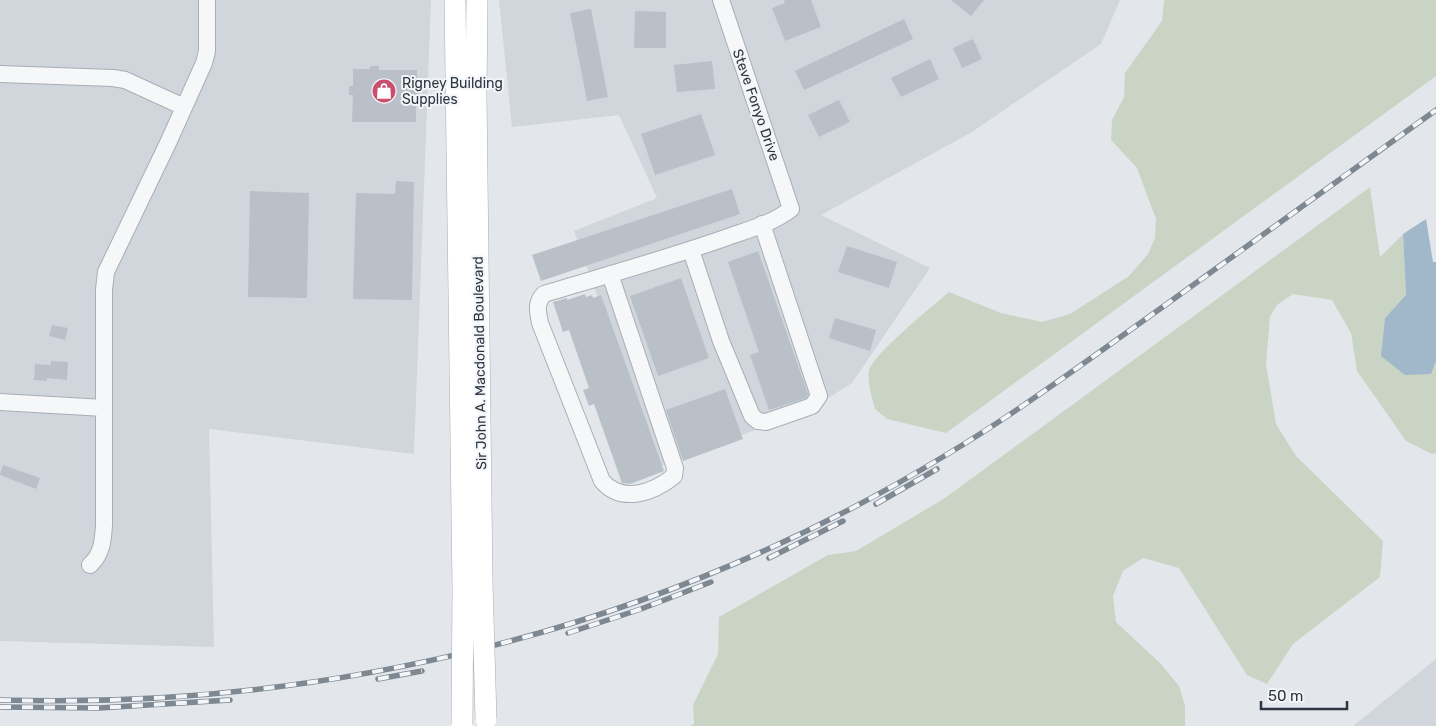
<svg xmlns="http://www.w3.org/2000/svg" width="1436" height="726" viewBox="0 0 1436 726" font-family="Rubik,sans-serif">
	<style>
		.built { fill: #d1d6dc }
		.green { fill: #cad4c5 }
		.water { fill: #a0b8c9 }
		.building { fill: #bac0c7 }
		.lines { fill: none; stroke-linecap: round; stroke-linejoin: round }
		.minor-casing { stroke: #a8aeb5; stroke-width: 18 }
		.major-casing { stroke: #a3acb6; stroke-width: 22 }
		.minor { stroke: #f6f7f9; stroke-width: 16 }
		.major { stroke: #fff; stroke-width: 21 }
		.rail-casing { stroke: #7d8893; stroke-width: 5.5 }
		.rail { stroke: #f3f5f8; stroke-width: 4; stroke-dasharray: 11; stroke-linecap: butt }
		.major-bridge-casing { stroke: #a3acb6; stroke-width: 22; stroke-linecap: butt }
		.major-bridge { stroke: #fff; stroke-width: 21 }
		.labels { text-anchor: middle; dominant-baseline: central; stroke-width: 4; stroke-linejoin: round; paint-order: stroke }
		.poi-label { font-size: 14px; fill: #2b3642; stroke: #f3f5f8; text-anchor: start }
		.street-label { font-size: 14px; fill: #2b3642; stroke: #f3f5f8 }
	</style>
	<rect width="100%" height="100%" fill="#e3e7eb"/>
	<path class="built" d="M0 0H431L414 454 209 429 214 647 0 641Z
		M499 0H1120L1101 44 972 132 821 215 930 268 852 383 811 409 658 467 574 231 657 198 619 115 512 127Z
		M1436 659V726H1353Z"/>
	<path class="green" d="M1164 0H1436V76L946 433 887 419 875 409C872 397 867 383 869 371 872 355 934 305 949 292L1001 313 1042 322 1070 314 1129 276 1148 254 1155 238 1156 219 1137 168 1111 140 1112 120 1124 97 1125 73 1162 21Z
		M1370 187 1380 257 1403 234 1406 295 1385 318 1435 362 1436 361V453L1432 454 1406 441 1357 371 1351 333 1332 300 1293 294 1277 305 1270 317 1266 364 1276 424 1296 456 1383 541 1380 577 1293 644 1267 684 1247 675 1179 568 1143 558 1123 571 1113 596 1116 622 1161 664 1179 686 1185 706V726H690L694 724 693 705 718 654 719 617 828 555 856 551 945 498Z"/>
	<path class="water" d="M1426 219 1433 262H1436V361L1431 374 1405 375 1381 356 1385 318 1406 295 1403 234Z"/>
	<path class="building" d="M784 0H811L821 27 785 41 772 8 785 3Z
		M951 0H984L971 16Z
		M591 9 608 97 587 101 570 13Z
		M635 11 666 12V48H634Z
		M904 19 913 39 804 90 795 71Z
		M973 39 982 59 962 68 953 48Z
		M930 59 939 79 901 97 891 78Z
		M712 61 715 89 677 92 674 65Z
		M370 66H379V70H417V87H419V96H416V122H352L353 95H349V86H353V69H370Z
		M839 100 850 122 819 137 808 115Z
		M701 114 715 155 655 175 641 134Z
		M396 181 414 182 412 300 353 299 356 193 395 194Z
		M732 189 740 214 541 281 532 255Z
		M250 191 309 193 307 298 248 297Z
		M847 246 897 262 889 288 838 272Z
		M758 251 808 394 806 398 769 410 750 355 759 352 728 262Z
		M681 278 709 358 658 376 630 296Z
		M585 294 586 297 592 295 593 298 601 295 664 471 630 484 622 483 594 404 589 406 583 390 589 388 569 330 563 332 553 302 567 298V300Z
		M835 318 876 330 870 351 829 338Z
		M52 325 68 328 65 340 49 336Z
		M51 361 68 362 67 380 47 378V381L34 380 35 364 51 365Z
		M725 389 743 439 683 461 666 410Z
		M3 465 40 478 36 489 0 475Z"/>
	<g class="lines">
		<defs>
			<path id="minor" d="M0 74 113 78 125 80 184 107
				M691 250 721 341 752 416 758 421 766 422 812 406 819 396 762 224
				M610 274 675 468 674 476C653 493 622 504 602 481L540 323C538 312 535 303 544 294 604 276 665 259 725 238 747 230 772 224 791 209L721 0
				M0 402 104 408
				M90 565C102 554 103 541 104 525V290L106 272 168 143 204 63 207 51V0"/>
			<path id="major" d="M455 0 463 588
				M477 0 476 95 482 582"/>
		</defs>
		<use href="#minor" class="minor-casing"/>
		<use href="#major" class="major-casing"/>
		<use href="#minor" class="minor"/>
		<use href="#major" class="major"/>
		<defs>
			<path id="rail" d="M876 504 937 469
				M769 558 843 521
				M568 633 641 609 711 582
				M378 679 422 671
				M0 700C332 710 662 628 946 455 1021 410 1092 357 1164 306 1255 241 1345 175 1436 110
				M0 707 99 708 230 700"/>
		</defs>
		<use href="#rail" class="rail-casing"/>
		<use href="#rail" class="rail"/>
		<defs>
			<path id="major-bridge" d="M482 582 486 719
				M462 724 463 588"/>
		</defs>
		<use href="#major-bridge" class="major-bridge-casing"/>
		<use href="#major-bridge" class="major-bridge"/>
	</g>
	<defs>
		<symbol id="shop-disc" viewBox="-11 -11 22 22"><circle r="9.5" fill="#c94f6d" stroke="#f3f5f8"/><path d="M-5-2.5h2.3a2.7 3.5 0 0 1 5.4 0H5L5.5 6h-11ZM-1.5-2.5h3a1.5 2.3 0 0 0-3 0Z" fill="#fff"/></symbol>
	</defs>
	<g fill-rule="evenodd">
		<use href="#shop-disc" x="370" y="77" width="28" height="28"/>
	</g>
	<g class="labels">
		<g class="poi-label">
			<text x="402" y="83">Rigney Building<tspan x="402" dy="16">Supplies</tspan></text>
		</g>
		<g class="street-label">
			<text transform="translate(756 105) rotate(71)">Steve Fonyo Drive</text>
			<text transform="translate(480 363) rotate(-91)">Sir John A. Macdonald Boulevard</text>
		</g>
	</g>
	<path d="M1261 701v8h86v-8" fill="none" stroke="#2b3642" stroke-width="2.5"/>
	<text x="1268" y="701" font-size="15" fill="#2b3642" stroke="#f3f5f8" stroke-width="4" paint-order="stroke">50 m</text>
</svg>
